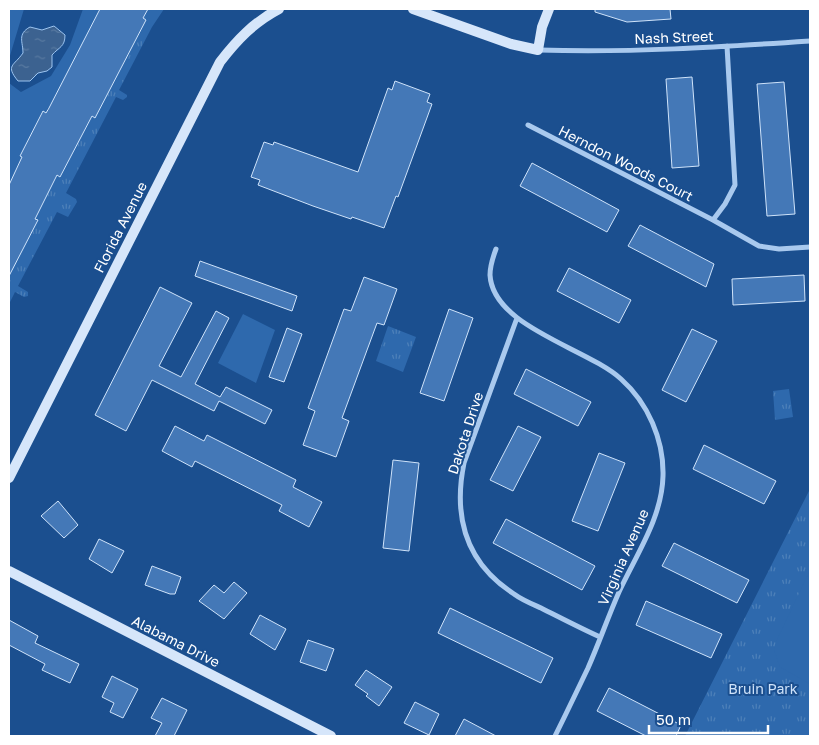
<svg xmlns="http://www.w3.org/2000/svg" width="819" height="745" viewBox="0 0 819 745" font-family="'Golos Text',sans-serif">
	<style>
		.grass { fill: url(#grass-tufts) }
		.garden { fill: #2e69ad }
		.water { fill: url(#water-ripples); stroke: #9cc4f0 }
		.building { fill: #4478b7; stroke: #cfe3fa }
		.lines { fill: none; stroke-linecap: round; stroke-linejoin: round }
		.street { stroke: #a9c9ee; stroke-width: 5 }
		.secondary { stroke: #d6e6fa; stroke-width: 10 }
		.labels { text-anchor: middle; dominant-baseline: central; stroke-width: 4; stroke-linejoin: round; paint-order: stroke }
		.street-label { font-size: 14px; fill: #fff; stroke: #1b4f8f }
		.park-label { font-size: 14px; fill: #cfe3fa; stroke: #1b4f8f }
	</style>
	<defs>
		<pattern id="grass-tufts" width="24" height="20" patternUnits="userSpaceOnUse" patternTransform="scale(1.25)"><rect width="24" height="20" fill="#2e69ad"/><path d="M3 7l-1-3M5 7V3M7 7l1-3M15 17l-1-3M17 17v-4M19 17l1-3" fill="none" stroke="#4d80b9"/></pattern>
		<pattern id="water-ripples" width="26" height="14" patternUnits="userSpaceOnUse" patternTransform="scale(1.25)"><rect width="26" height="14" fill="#3c6290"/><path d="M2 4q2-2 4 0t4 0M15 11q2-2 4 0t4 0" fill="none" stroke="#597aa1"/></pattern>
	</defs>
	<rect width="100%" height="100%" fill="#1b4f8f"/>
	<path class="grass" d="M148 9H164L152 27 119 90 127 95V97L123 100 116 97 66 193 76 199 77 202 68 217 57 212 18 286 28 292V296L24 297 15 292 9 304V281L10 278 9 277V269L37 220 35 219 57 175 60 177 83 126 86 128 92 116 95 117 146 20 143 18Z
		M388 326 416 337 403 372 376 361Z
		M789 389 793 417 775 420 773 391Z
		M810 489V736H685Z"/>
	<path class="garden" d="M9 9H24L9 59Z
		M83 9H100L52 110 48 108 46 113 42 112 33 131 34 132 30 136 20 156 22 157 17 169 51 187 41 207 9 190V83L21 92 51 76 70 45Z
		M243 314 275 330 256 383 218 363Z
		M810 570V684L780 667 774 650 776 642Z"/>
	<path class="water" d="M54 26 65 35C65 47 59 47 52 55V67L47 71 38 73 30 81H18C5 65 14 66 23 53 23 42 17 34 30 27L42 30Z"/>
	<path class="building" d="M100 9H148L143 18 146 20 95 118 92 116 60 177 57 175 35 219 38 220 9 276V185L22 157 20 156 43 111 46 113 49 108Z
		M595 9H670L671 19 627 22 595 12Z
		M692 77 699 166 672 168 666 79Z
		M395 81 430 94 427 102 432 104 398 197 396 196 384 228 352 217 351 219 313 206 258 185 260 180 251 177 264 142 273 145 274 142 358 172 388 88 392 90Z
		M784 82 795 214 767 216 757 84Z
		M532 163 619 210 607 232 520 186Z
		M640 225 714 264 706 287 628 246Z
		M200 261 297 296 292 311 195 276Z
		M569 268 631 300 619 323 557 291Z
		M804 275 805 301 733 305 732 279Z
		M364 277 397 289 384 325 377 323 342 418 349 421 336 457 303 445 315 411 308 408 344 309 351 311Z
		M160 287 192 303 159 366 181 377 216 311 229 318 195 384 220 397 226 387 272 410 265 424 219 401 214 411 152 380 126 431 95 415Z
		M449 309 473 318 444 401 420 393Z
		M287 328 302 334 284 382 269 377Z
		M692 329 717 341 686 402 662 390Z
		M526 369 591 402 578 426 514 394Z
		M175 426 204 441 207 435 296 480 293 487 322 502 309 527 279 511 282 505 195 461 192 467 162 451Z
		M518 426 541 437 513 491 490 480Z
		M704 445 776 481 764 504 693 469Z
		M599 453 625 463 598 531 572 521Z
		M393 460 419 463 409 551 383 548Z
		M58 501 78 525 64 538 41 516Z
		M506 519 595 566 582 590 493 543Z
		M99 539 124 551 112 573 89 559Z
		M674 543 749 580 737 603 662 566Z
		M152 566 181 577 175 594H170L145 585Z
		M234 582 247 593 224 619 199 601 214 585 224 593Z
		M646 601 722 634 711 658 636 625Z
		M450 608 553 658 541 683 438 633Z
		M260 615 286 629 275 650 250 634Z
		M9 620 38 636 35 643 79 664 70 683 42 670 45 664 9 645Z
		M308 640 334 649 326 671 300 662Z
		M366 670 392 687 379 706 366 696 368 694 355 685Z
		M112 676 138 689 123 718 110 712 114 703 102 697Z
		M609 688 681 725 676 736H646L597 711Z
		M162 698 187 710 174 736H155L162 723 151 718Z
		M415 702 439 714 429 735 404 723Z
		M464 719 496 736H455Z"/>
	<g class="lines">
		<path class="street" d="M539 50C629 53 720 47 810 41
			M528 125 713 220 759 246 779 249 810 247
			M713 220 725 204 735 185 727 46
			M496 249C493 257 490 265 490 275 493 327 587 348 621 379 648 403 664 440 663 476 662 518 636 555 619 592 608 617 599 643 588 668 577 691 566 714 555 736
			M517 318 464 463C453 517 466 563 514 594 522 600 532 604 541 608 561 618 580 628 600 637"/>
		<path class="secondary" d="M413 9 511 44 538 50 542 27 549 9
			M9 478 220 62C237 40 254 22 279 9
			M9 571 331 736"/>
	</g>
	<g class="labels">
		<g class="street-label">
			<text transform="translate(674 37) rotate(-2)">Nash Street</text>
			<text transform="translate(626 163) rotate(27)">Herndon Woods Court</text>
			<text transform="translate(120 227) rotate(-63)">Florida Avenue</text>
			<text transform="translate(465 433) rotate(-72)">Dakota Drive</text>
			<text transform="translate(623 557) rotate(-66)">Virginia Avenue</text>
			<text transform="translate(176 641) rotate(27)">Alabama Drive</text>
		</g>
		<g class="park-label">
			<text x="763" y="688">Bruin Park</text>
		</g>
	</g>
	<rect width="819" height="745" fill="none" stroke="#ffffff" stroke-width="20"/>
	<path d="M649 725v8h119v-8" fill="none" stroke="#ffffff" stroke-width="2.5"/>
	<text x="656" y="725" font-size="15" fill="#ffffff" stroke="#1b4f8f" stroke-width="4" paint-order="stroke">50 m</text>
</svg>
